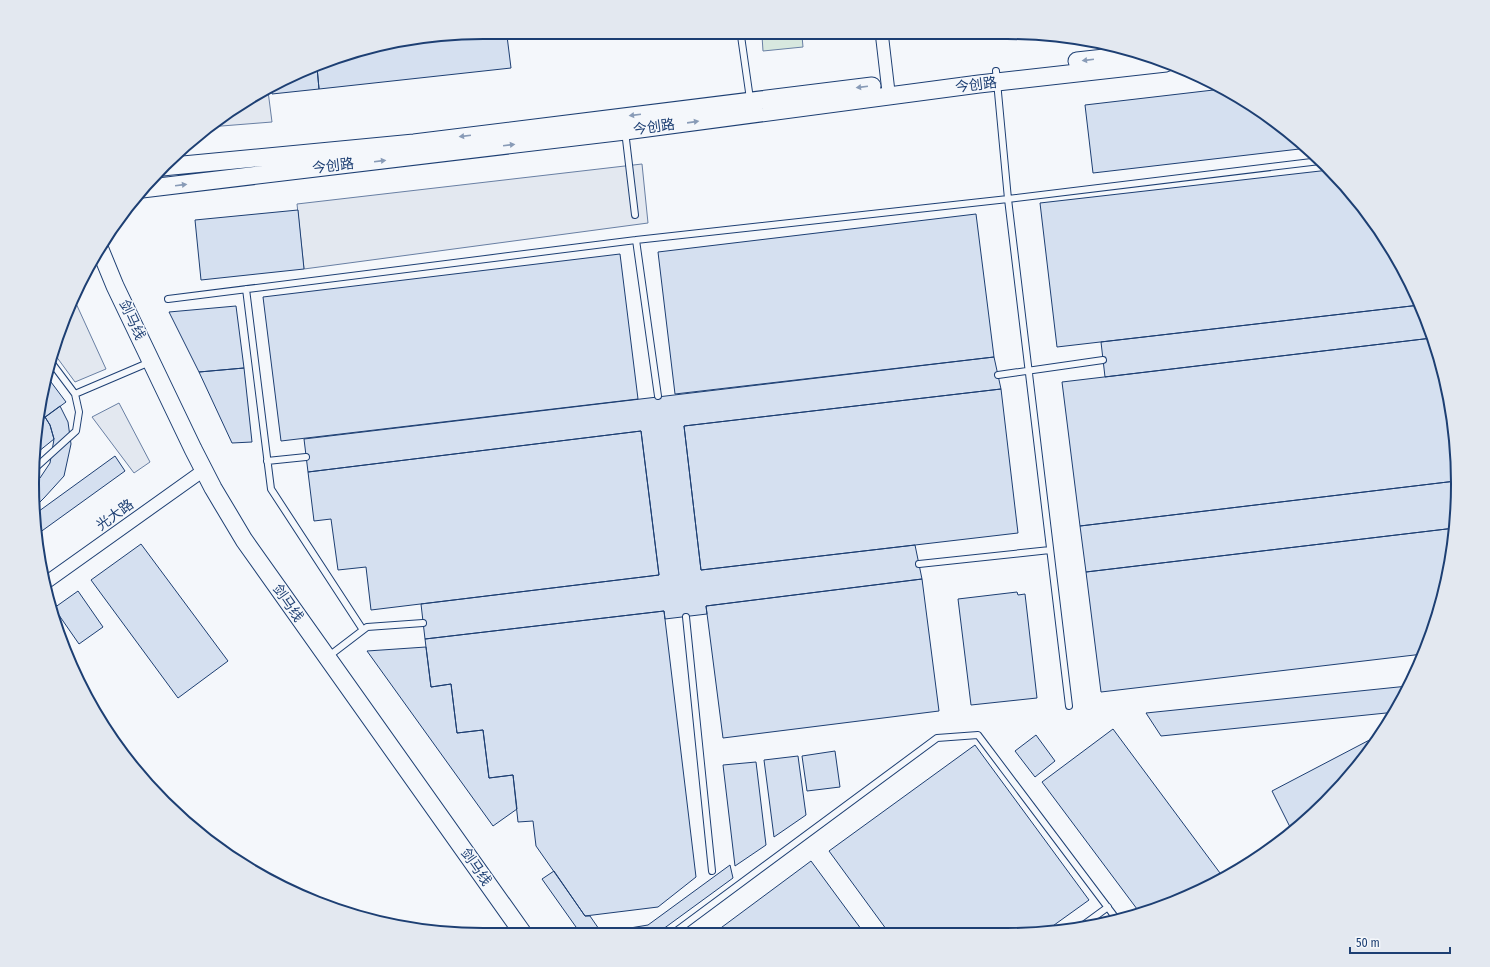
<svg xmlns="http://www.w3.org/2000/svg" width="1490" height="967" viewBox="0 0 1490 967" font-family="'Fira Sans Condensed','Noto Sans SC',sans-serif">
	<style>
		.green { fill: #d7e8df; stroke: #687fa3 }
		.parking { fill: #e3e8f0; stroke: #687fa3 }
		.building { fill: #d5e0f0; stroke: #1d3f73 }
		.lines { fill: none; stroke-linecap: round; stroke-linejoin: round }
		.service-casing { stroke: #1d3f73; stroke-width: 8 }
		.minor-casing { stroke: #1d3f73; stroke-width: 14 }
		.secondary-casing { stroke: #1d3f73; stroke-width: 19 }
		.service { stroke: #f4f7fb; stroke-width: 6 }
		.minor { stroke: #f4f7fb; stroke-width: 12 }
		.secondary { stroke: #f4f7fb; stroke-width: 17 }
		.oneway { fill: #889bb7 }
		.labels { text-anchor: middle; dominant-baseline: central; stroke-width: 3; stroke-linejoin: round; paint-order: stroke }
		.street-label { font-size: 14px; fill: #1d3f73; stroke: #f4f7fb }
		.rim { fill: none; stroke: #1d3f73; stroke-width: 2 }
	</style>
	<rect width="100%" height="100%" fill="#f4f7fb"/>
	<path class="green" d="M762 36H802L803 47 763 51Z"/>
	<path class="parking" d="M268 91 272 122 209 127 232 108Z
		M642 164 648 223 304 269 297 204Z
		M74 299 106 369 75 382 53 352 56 338Z
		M119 403 150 462 134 473 92 417Z"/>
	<path class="building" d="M424 36H507L511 68 319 89 317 67 339 56Z
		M317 67 319 89 272 94 271 89Z
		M1222 89 1304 144 1308 148 1093 173 1085 105Z
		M1329 170 1365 208 1411 284 1420 305 1057 347 1040 203Z
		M298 210 304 269 201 280 195 220Z
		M976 214 994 357 675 394 658 252Z
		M620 254 638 399 281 441 263 297Z
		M1420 305 1432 338 1105 377 1101 342Z
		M236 306 244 368 199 372 169 312Z
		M1432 338 1443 366 1457 454 1456 481 1080 526 1062 382Z
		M994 357 1001 389 684 426 701 570 915 545 922 579 706 606 707 614 665 619 664 611 425 639 421 604 659 575 641 431 308 472 304 439Z
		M244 368 252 442 232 443 199 372Z
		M48 378 66 402 40 421Z
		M1001 389 1018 533 701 570 684 426Z
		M60 406 68 422 71 444 64 476 44 498 35 507 34 482 40 478 50 463 54 439 50 425 45 417Z
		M45 417 50 425 54 439 33 456 40 421Z
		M641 431 659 575 371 610 366 567 338 570 331 519 314 521 308 472Z
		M115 456 125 471 39 533 35 528V514Z
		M1456 481 1455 528 1086 572 1080 526Z
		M1455 528 1454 542 1434 628 1423 654 1101 692 1086 572Z
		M141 544 228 661 178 698 91 580Z
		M922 579 939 711 723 738 706 606Z
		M78 591 103 627 79 644 54 608Z
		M1017 592 1018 595 1025 594 1037 698 971 705 958 599Z
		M664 611 696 877 658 907 585 916 536 846 533 821 518 822 513 775 489 778 483 730 457 733 451 684 431 687 425 639Z
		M426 647 431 687 451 684 457 733 483 730 489 778 513 775 517 809 493 826 367 651Z
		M1408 686 1396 712 1161 736 1146 713Z
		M1113 729 1220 873 1192 894 1140 913 1042 782Z
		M1036 735 1055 761 1035 777 1015 751Z
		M1379 735 1346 781 1305 819 1290 827 1272 791Z
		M975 745 1089 900 1043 933 1036 934 889 933 829 851Z
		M835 751 840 787 807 791 802 756Z
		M798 756 806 815 774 837 764 760Z
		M756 762 766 845 735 866 723 765Z
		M811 861 864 933H714Z
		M730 865 733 878 659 932H606L648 925Z
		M554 871 585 916H590L601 932H571L576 927 542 879Z"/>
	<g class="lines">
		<defs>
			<path id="service" d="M741 36 750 99
				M996 71 1008 199 1069 706
				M625 131 635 215
				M636 240 658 396
				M246 289 271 489 363 630
				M168 299 636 240 1008 199 1320 161
				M998 375 1103 360
				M75 394 150 362
				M267 461 306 457
				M33 470 76 431 79 412 75 394 51 362
				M919 564 1050 550
				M686 617 712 871
				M329 656 367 627 423 623
				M1082 926 1108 907
				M675 932 937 738 978 735 1118 921"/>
			<path id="minor" d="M882 36 889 96
				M44 584 204 470"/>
			<path id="secondary" d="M1077 61 1141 54
				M162 167 414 143 872 86
				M142 189 625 131 979 84 1166 63
				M99 247 115 286 193 449 213 488 244 540 522 932"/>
		</defs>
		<use href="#service" class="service-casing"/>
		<use href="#minor" class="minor-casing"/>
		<use href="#secondary" class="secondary-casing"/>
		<use href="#service" class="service"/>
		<use href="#minor" class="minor"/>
		<use href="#secondary" class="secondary"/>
	</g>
	<defs><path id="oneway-solid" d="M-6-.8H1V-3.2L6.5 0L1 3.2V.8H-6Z"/></defs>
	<g class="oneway">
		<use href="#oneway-solid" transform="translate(1088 60) rotate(173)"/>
		<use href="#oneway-solid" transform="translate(862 87) rotate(173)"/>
		<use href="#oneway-solid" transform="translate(635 115) rotate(173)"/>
		<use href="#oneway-solid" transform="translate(693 122) rotate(-8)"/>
		<use href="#oneway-solid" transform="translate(465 136) rotate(173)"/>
		<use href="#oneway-solid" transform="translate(509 145) rotate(-7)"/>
		<use href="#oneway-solid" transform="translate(380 161) rotate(-7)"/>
		<use href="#oneway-solid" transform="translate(181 185) rotate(-7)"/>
	</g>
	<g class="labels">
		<g class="street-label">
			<text transform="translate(976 85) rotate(-7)">今创路</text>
			<text transform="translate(654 127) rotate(-8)">今创路</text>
			<text transform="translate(333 166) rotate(-7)">今创路</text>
			<text transform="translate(132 320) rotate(65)">剑马线</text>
			<text transform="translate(115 515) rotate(-36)">光大路</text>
			<text transform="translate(288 603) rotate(55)">剑马线</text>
			<text transform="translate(476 867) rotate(55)">剑马线</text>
		</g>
	</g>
	<path d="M0 0H1490V967H0ZM483 39H1007A444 444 0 0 1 1451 483V484A444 444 0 0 1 1007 928H483A444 444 0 0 1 39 484V483A444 444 0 0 1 483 39Z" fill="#e3e8f0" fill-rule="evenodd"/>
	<path class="rim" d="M483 39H1007A444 444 0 0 1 1451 483V484A444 444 0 0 1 1007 928H483A444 444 0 0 1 39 484V483A444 444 0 0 1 483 39Z"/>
	<path d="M1350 947v6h100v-6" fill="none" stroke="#1d3f73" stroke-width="2"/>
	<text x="1356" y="947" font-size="12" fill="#1d3f73" stroke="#f4f7fb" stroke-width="3" paint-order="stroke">50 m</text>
</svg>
